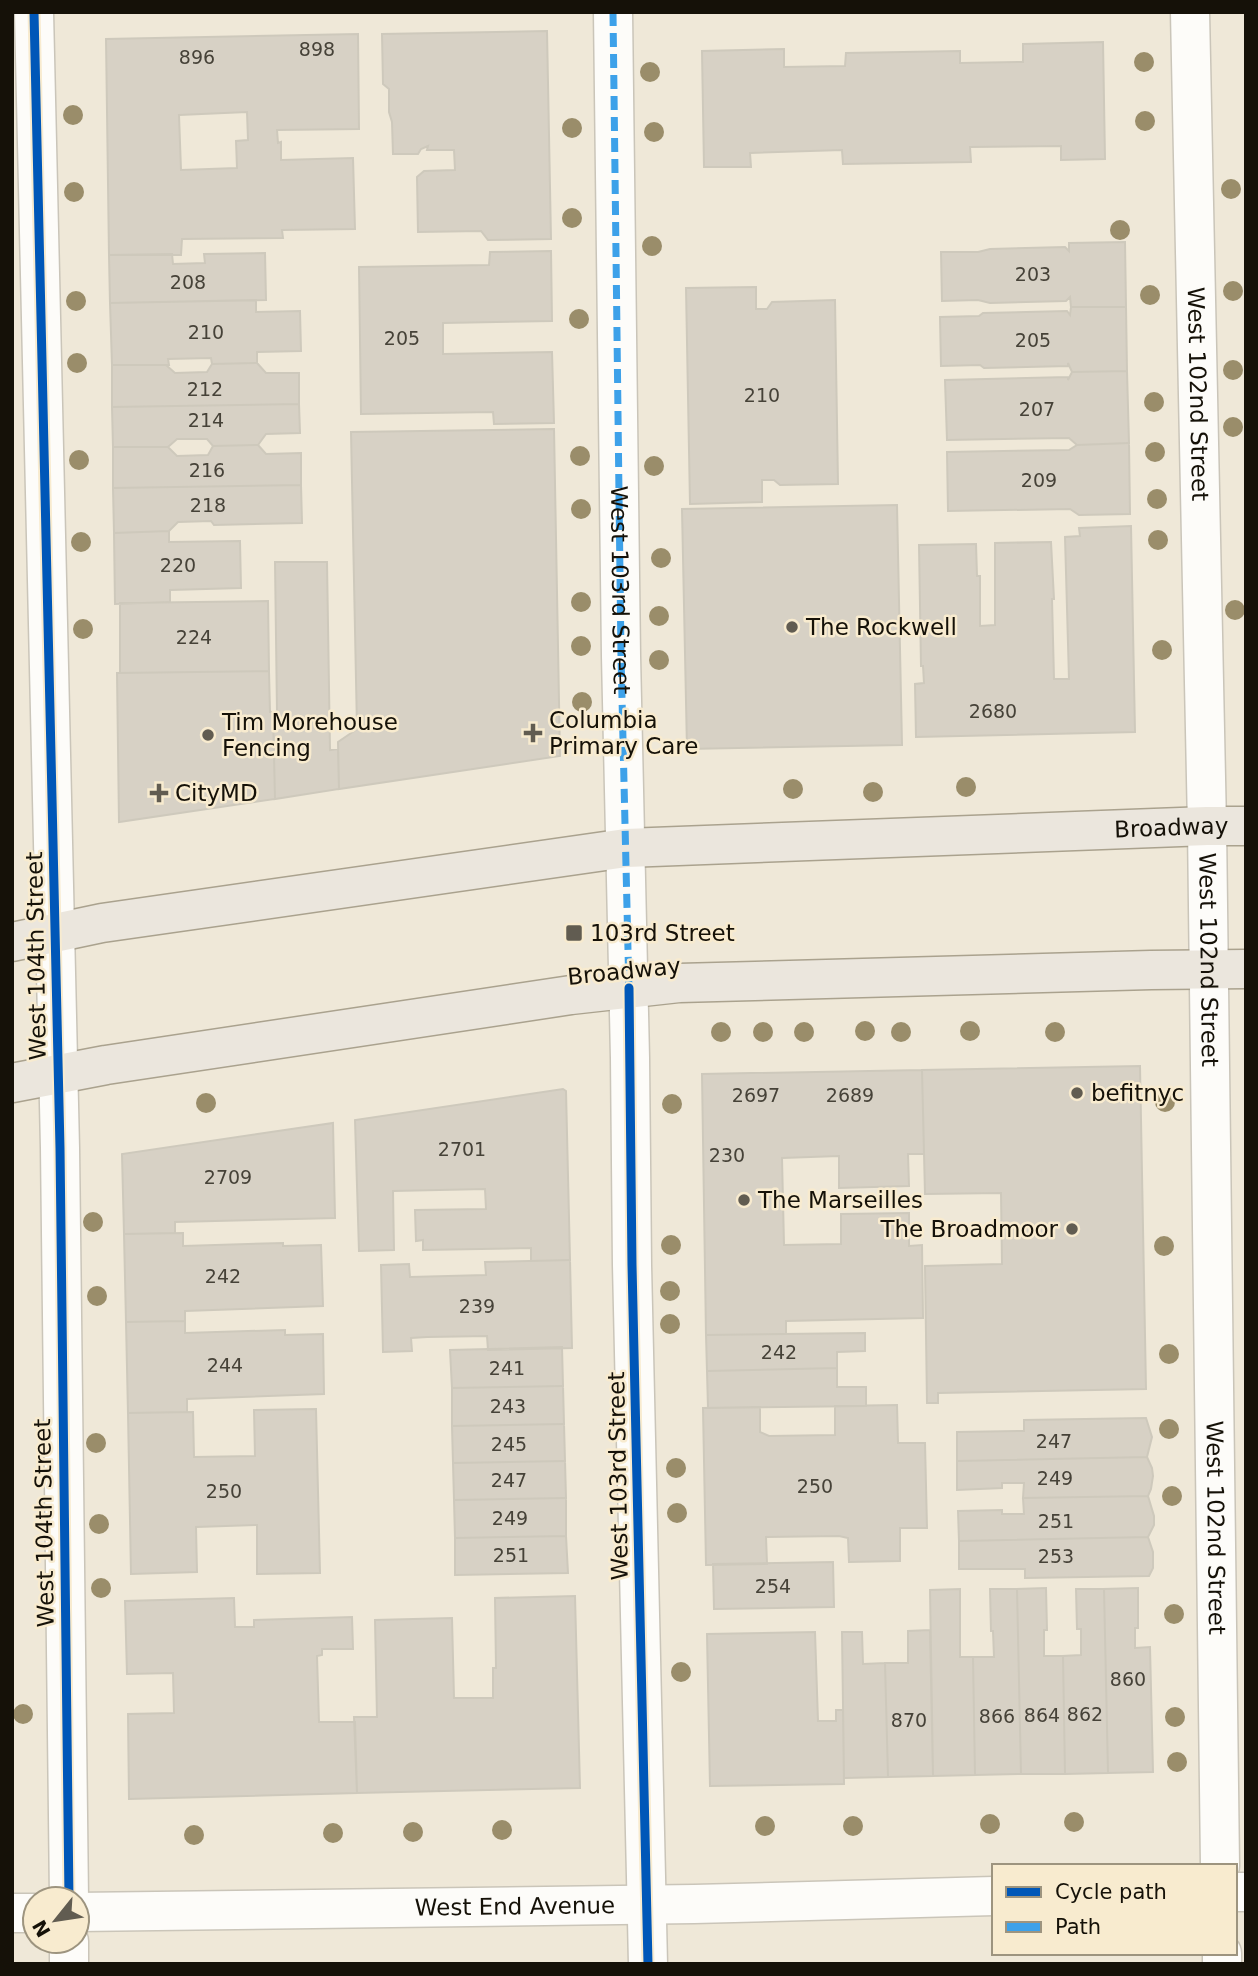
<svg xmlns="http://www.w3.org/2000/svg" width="1258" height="1976" viewBox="0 0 1258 1976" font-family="'DejaVu Sans',sans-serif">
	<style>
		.building { fill: #d7d1c5; stroke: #cec9bc; stroke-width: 2; fill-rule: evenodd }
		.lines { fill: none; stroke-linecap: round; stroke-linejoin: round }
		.minor-casing { stroke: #cac5b9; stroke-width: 41 }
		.major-casing { stroke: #aaa28e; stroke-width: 41 }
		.minor { stroke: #fdfcf9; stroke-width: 38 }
		.major { stroke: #ebe6dd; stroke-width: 38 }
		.quiet { stroke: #3da1e9; stroke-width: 7; stroke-dasharray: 14 7; stroke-linecap: butt }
		.cycleway-casing { stroke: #f8ebcf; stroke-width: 13 }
		.cycleway { stroke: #0057b8; stroke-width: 9 }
		.tree { fill: #9a8d6a }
		.poi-dot { fill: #615c51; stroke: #f8ebcf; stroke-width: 2.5 }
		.labels { text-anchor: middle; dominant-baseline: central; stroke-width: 5; stroke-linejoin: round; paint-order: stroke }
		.number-label { font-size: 19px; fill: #464238 }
		.street-label { font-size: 23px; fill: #151108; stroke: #f8ebcf }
		.poi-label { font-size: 23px; fill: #151108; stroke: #f8ebcf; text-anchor: start }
	</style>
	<rect width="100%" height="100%" fill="#efe8d8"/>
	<path class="building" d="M547 31 551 239 488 240 481 231 418 232 417 177 424 171 455 170 454 150H427L428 146 421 149 418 154H393L392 122 389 112V89L383 84 382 34Z
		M358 34 359 129 277 130 278 143 281 142V160L353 158 355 229 282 230 283 238 182 239 181 255H109L106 39ZM247 112 248 140 236 141 237 168 181 170 179 115Z
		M1103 42 1105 159 1061 160V146L970 147 971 162 843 164 842 150 750 153 751 167H704L702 51 784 49V67L845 66 846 53 960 51V63L1023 62V44Z
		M1125 242 1126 307H1071L1070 297 1066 301 990 303 978 300 942 301 941 252H978L990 249 1065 247 1069 251V243Z
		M551 251 552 321 443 323V354L552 352 554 423 494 424 493 412 361 414 359 267 489 265 490 252Z
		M265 253 266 300 110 303 109 255 172 254 173 264 205 263 204 254Z
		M756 287V309H767L772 302 835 300 838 484 780 485 774 480H762V502L690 504 686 288Z
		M256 300V312L300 311 301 351 257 352V363L212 364 211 358 168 359 169 365H112L110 303Z
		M1071 307H1126L1127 371 1072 372 1068 363V366L984 368 980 365 941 366 940 317 979 316 983 313 1067 311 1070 315Z
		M257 363 266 373H299V404L112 407V365H166L175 373 207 372 212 364Z
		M1127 371 1129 443 1077 445 1069 438 947 440 945 380 1068 377V380L1072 372Z
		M299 404 300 433 266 434 258 445 213 446 207 439H177L168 447H113L112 407Z
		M554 429 560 756 339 789 338 742 357 729 351 432Z
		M1129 443 1130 514 1079 515 1070 509 948 511 947 452 1069 450 1077 445Z
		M258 445 266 454 301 453V485L113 488V447H168L177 456 208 455 213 446Z
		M301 485 302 523 214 525 211 521 178 522 169 531 114 533 113 488Z
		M897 505 902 745 687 749 682 509Z
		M1131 526 1135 732 916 737 915 684 924 683 923 666H921L919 545 976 544 977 576H980V626L995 625V543L1051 542 1054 599H1052L1054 679H1069L1065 537 1080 536 1079 528Z
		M169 531V542L240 541 241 588 170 590V602L115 604 114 533Z
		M275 562H327L330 750 338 749 339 789 275 799 273 712H277Z
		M268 601 269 671 120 673V603Z
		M269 671 270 712H273L275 799 119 822 117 673Z
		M1140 1066 1146 1389 938 1393V1403H927L925 1266 1002 1264 1001 1193 925 1194 922 1070Z
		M922 1070 924 1154H908L909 1186 839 1188V1156L782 1158 784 1245 841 1244V1214L909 1213V1246L922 1245 923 1318 786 1321V1334L706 1335 702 1074Z
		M563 1089 566 1091 570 1260 531 1261V1248L423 1250V1240L416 1241 415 1210 486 1209 485 1189 393 1191 394 1250 359 1251 355 1120Z
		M333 1123 335 1218 175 1222V1233L124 1234 122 1154Z
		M183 1233V1246L283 1243V1246L321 1245 323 1306 185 1311V1321L126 1322 124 1234Z
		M570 1260 572 1348 488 1350 487 1336 427 1337 411 1338 412 1351 383 1352 381 1265 409 1264 410 1277 486 1275 485 1262Z
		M185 1321V1333L285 1330V1335L323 1334 324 1394 187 1399V1412L128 1413 126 1322Z
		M865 1333V1351L837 1352V1368L707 1371 706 1335Z
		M562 1347 563 1386 452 1388 450 1350Z
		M837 1368V1387H866V1406L708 1408 707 1371Z
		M563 1386 564 1424 452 1426V1388Z
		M897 1405 898 1443H925L927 1528H900V1561L849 1562 848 1538 839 1536 766 1537 767 1564 706 1565 703 1408 760 1407V1432L769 1436 835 1435V1406Z
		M316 1409 320 1573 257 1574V1525L196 1527 197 1572 131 1574 128 1413 193 1412 194 1457 255 1456 254 1410Z
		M1146 1418 1152 1437 1147 1457 957 1461V1432L1024 1431V1420Z
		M564 1424 565 1461 453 1463 452 1426Z
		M1147 1457 1152 1468 1153 1476 1151 1489 1148 1496 1023 1498 1024 1483H1002V1488L957 1490V1461Z
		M565 1461 566 1498 454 1500 453 1463Z
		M1148 1496 1154 1516V1525L1148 1537 959 1541 958 1511 1002 1510V1514H1024L1023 1498Z
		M566 1498V1536L455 1538 454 1500Z
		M566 1536 568 1573 455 1575V1538Z
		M1148 1537 1153 1552V1568L1149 1576 1025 1578V1569H959V1541Z
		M833 1562 834 1607 714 1609 713 1564Z
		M1046 1588 1047 1630H1044V1656H1063L1065 1774H1021L1017 1589Z
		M1138 1588V1628H1135V1648L1150 1647 1153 1772 1108 1773 1104 1589Z
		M960 1589V1657H973L975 1775 933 1776 930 1590Z
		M990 1589H1017L1021 1774 975 1775 973 1657H994L993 1631H991Z
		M1076 1589H1104L1108 1773 1065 1774 1063 1656 1081 1655V1629H1077Z
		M575 1596 580 1788 357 1793 354 1717H377L375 1620 452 1618 454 1698H493V1668H496L495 1598Z
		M234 1598 235 1627H254V1620L352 1617 353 1649H322V1655L317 1656 319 1722H355L357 1793 129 1799 128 1714 174 1713 173 1673 127 1674 125 1601Z
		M930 1630 933 1776 888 1777 885 1663H908V1631Z
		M815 1632 818 1721H836V1710H843L844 1784 710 1786 707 1634Z
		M842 1632H862L863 1664 885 1663 888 1777 844 1778Z"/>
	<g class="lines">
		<defs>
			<g id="minor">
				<path d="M34 12 60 1148 69 1899"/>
				<path d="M613 12 621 656 630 1058 632 1265 648 1964"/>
				<path id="s1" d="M1190 12 1207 826 1220 1866"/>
				<path d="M1235 1892H1246"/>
				<path id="s2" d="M77 1912 694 1904 994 1896"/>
				<path d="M12 1913H35"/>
				<path d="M1222 1953V1964"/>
				<path d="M69 1964V1941"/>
			</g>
			<g id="major">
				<path id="s3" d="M12 942 102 923 626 848 1207 826H1246"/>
				<path d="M12 1083 106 1065 571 995 679 983 1151 970 1246 969"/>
			</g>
		</defs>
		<use href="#minor" class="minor-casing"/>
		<use href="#major" class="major-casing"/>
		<use href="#minor" class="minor"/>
		<use href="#major" class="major"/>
		<path class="quiet" id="s4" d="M613 12 621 656 629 992"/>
		<defs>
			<path id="cycleway" d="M34 12 60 1148 69 1899
				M629 988 632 1265 648 1964"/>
		</defs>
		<use href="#cycleway" class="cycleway-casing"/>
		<use href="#cycleway" class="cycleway"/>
	</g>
	<g class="tree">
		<circle cx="1144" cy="62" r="10"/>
		<circle cx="650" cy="72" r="10"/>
		<circle cx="73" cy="115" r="10"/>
		<circle cx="1145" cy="121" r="10"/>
		<circle cx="572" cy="128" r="10"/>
		<circle cx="654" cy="132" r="10"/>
		<circle cx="1231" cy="189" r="10"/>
		<circle cx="74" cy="192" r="10"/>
		<circle cx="572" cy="218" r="10"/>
		<circle cx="1120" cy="230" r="10"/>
		<circle cx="652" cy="246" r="10"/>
		<circle cx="1233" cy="291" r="10"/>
		<circle cx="1150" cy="295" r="10"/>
		<circle cx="76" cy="301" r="10"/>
		<circle cx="579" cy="319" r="10"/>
		<circle cx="77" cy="363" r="10"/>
		<circle cx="1233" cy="370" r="10"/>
		<circle cx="1154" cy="402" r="10"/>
		<circle cx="1233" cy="427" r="10"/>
		<circle cx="1155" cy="452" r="10"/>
		<circle cx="580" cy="456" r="10"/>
		<circle cx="79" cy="460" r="10"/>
		<circle cx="654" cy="466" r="10"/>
		<circle cx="1157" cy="499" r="10"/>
		<circle cx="581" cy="509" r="10"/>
		<circle cx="1158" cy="540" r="10"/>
		<circle cx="81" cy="542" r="10"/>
		<circle cx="661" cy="558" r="10"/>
		<circle cx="581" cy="602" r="10"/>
		<circle cx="1235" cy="610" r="10"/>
		<circle cx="659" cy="616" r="10"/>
		<circle cx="83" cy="629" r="10"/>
		<circle cx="581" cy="646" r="10"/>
		<circle cx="1162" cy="650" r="10"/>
		<circle cx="659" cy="660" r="10"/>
		<circle cx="582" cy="702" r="10"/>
		<circle cx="966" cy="787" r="10"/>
		<circle cx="793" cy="789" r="10"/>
		<circle cx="873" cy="792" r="10"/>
		<circle cx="865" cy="1031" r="10"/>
		<circle cx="970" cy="1031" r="10"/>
		<circle cx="721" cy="1032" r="10"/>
		<circle cx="763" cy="1032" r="10"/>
		<circle cx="804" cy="1032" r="10"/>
		<circle cx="901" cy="1032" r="10"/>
		<circle cx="1055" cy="1032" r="10"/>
		<circle cx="1165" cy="1102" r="10"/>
		<circle cx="206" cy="1103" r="10"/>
		<circle cx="672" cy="1104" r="10"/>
		<circle cx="93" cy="1222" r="10"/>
		<circle cx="671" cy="1245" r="10"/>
		<circle cx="1164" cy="1246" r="10"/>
		<circle cx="670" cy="1291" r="10"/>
		<circle cx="97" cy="1296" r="10"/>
		<circle cx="670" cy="1324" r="10"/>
		<circle cx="1169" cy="1354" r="10"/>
		<circle cx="1169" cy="1429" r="10"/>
		<circle cx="96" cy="1443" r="10"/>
		<circle cx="676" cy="1468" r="10"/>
		<circle cx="1172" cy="1496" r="10"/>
		<circle cx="677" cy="1513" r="10"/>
		<circle cx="99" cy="1524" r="10"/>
		<circle cx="101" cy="1588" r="10"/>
		<circle cx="1174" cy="1614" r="10"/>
		<circle cx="681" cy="1672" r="10"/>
		<circle cx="23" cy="1714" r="10"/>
		<circle cx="1175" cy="1717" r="10"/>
		<circle cx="1177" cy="1762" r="10"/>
		<circle cx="1074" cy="1822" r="10"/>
		<circle cx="990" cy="1824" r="10"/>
		<circle cx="765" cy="1826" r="10"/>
		<circle cx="853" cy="1826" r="10"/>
		<circle cx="502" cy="1830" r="10"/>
		<circle cx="413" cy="1832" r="10"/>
		<circle cx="333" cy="1833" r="10"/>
		<circle cx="194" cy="1835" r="10"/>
	</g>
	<g class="poi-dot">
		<circle cx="792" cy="627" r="7"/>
		<path d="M529.5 722.5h7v7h7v7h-7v7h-7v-7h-7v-7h7z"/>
		<circle cx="208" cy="735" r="7"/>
		<path d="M155.5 782.5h7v7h7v7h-7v7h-7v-7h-7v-7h7z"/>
		<rect x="565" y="924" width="18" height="18" rx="3.5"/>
		<circle cx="1077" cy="1093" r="7"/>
		<circle cx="744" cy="1200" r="7"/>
		<circle cx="1072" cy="1229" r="7"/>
	</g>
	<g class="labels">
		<g class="number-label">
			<text x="317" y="49">898</text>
			<text x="197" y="57">896</text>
			<text x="1033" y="274">203</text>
			<text x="188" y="282">208</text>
			<text x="206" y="332">210</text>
			<text x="402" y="338">205</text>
			<text x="1033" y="340">205</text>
			<text x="205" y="389">212</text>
			<text x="762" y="395">210</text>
			<text x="1037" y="409">207</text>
			<text x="206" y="420">214</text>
			<text x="207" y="470">216</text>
			<text x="1039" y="480">209</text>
			<text x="208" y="505">218</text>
			<text x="178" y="565">220</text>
			<text x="194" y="637">224</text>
			<text x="993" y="711">2680</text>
			<text x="756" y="1095">2697</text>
			<text x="850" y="1095">2689</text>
			<text x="462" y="1149">2701</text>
			<text x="727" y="1155">230</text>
			<text x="228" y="1177">2709</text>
			<text x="223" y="1276">242</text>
			<text x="477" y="1306">239</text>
			<text x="779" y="1352">242</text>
			<text x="225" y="1365">244</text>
			<text x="507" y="1368">241</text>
			<text x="508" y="1406">243</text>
			<text x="1054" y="1441">247</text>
			<text x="509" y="1444">245</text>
			<text x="1055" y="1478">249</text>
			<text x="509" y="1480">247</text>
			<text x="815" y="1486">250</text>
			<text x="224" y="1491">250</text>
			<text x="510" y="1518">249</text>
			<text x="1056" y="1521">251</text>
			<text x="511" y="1555">251</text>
			<text x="1056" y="1556">253</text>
			<text x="773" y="1586">254</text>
			<text x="1128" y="1679">860</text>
			<text x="1085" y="1714">862</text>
			<text x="1042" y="1715">864</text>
			<text x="997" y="1716">866</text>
			<text x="909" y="1720">870</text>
		</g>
		<g class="street-label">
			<text stroke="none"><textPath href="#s1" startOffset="382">West 102nd Street</textPath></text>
			<text stroke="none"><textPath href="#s4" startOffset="578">West 103rd Street</textPath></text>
			<text stroke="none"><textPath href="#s3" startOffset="1167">Broadway</textPath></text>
			<text transform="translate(36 956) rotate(-91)">West 104th Street</text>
			<text stroke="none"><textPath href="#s1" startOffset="948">West 102nd Street</textPath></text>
			<text transform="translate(624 971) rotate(-6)">Broadway</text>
			<text transform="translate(618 1476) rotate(-91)">West 103rd Street</text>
			<text transform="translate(44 1523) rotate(-91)">West 104th Street</text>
			<text stroke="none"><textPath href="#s1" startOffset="1516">West 102nd Street</textPath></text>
			<text stroke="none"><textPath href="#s2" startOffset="438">West End Avenue</textPath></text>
		</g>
		<g class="poi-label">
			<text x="806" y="627">The Rockwell</text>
			<text x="549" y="720">Columbia<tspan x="549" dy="26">Primary Care</tspan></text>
			<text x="222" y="722">Tim Morehouse<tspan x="222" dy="26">Fencing</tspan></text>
			<text x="175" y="793">CityMD</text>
			<text x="590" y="933">103rd Street</text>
			<text x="1091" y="1093">befitnyc</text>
			<text x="758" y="1200">The Marseilles</text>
			<text x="1058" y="1229" text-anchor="end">The Broadmoor</text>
		</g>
	</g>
	<rect width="1258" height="1976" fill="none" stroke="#151108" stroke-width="28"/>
	<rect x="992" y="1864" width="245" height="91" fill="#f8ebcf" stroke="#9d947f" stroke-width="2"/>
	<rect x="1006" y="1887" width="35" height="10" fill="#0057b8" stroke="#9d947f" stroke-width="2"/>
	<text x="1055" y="1899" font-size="21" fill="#151108">Cycle path</text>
	<rect x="1006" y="1922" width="35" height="10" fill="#3da1e9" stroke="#9d947f" stroke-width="2"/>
	<text x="1055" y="1934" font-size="21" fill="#151108">Path</text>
	<g transform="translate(56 1920) rotate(240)"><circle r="33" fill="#f8ebcf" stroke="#9d947f" stroke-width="2"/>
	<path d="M0-5L12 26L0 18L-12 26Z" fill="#615c51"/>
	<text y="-10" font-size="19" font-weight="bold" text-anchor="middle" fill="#151108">N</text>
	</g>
</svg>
